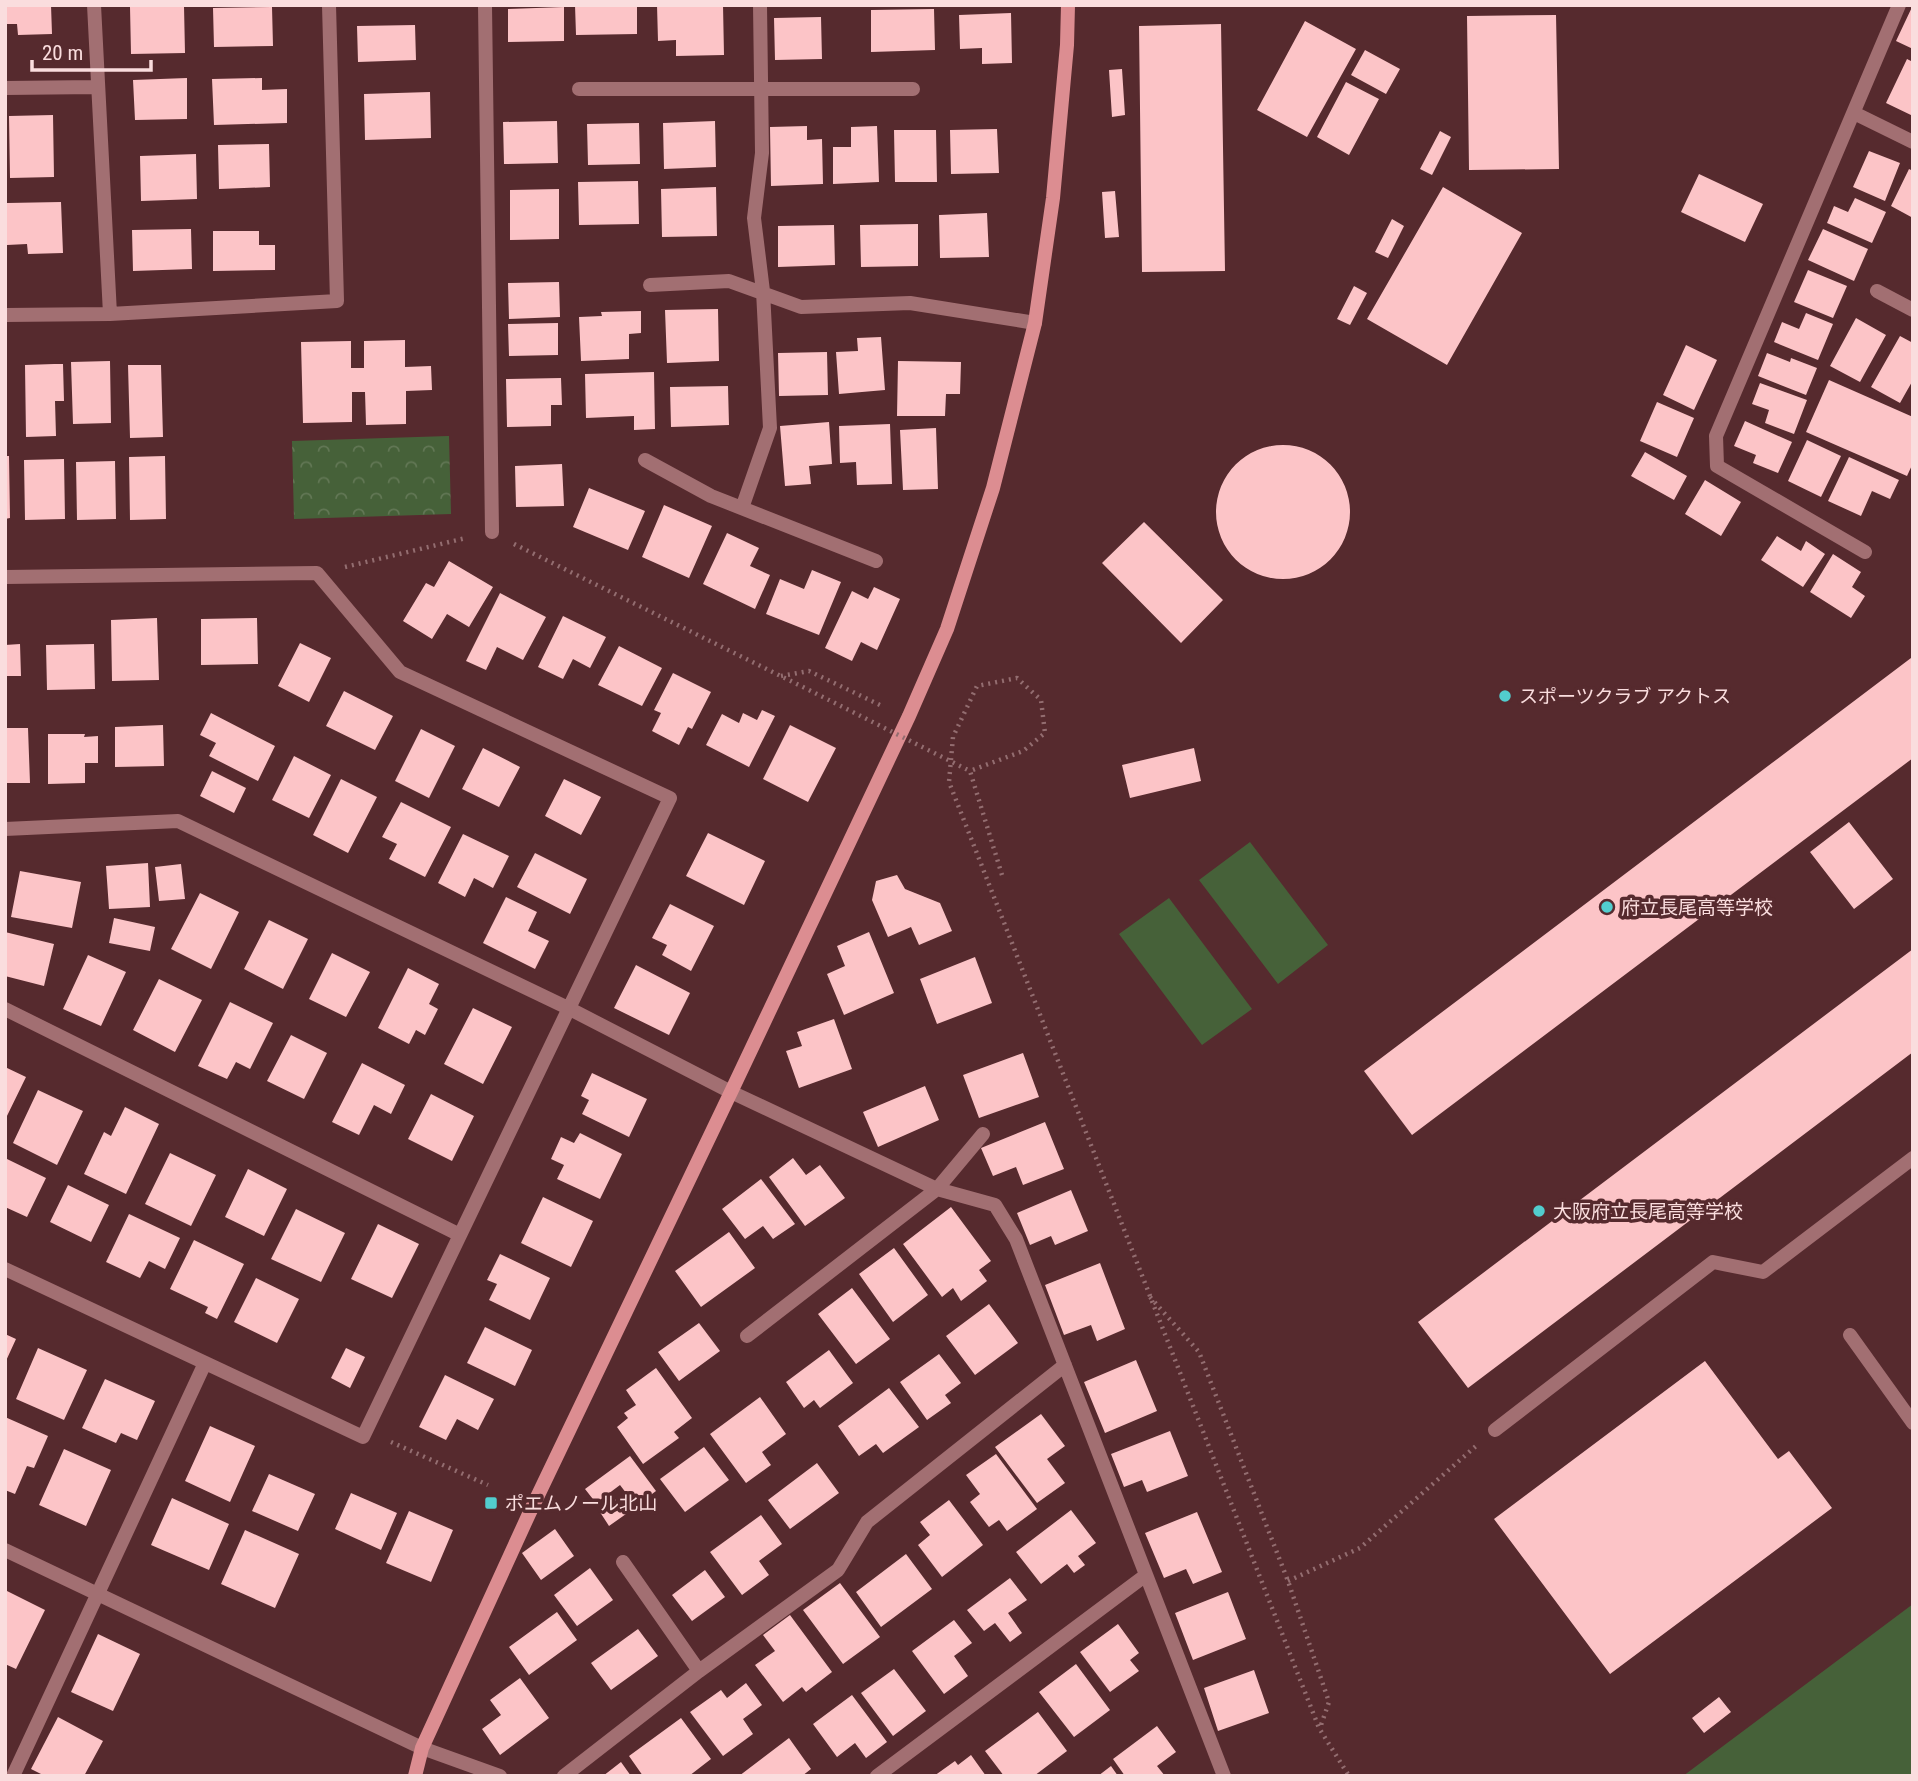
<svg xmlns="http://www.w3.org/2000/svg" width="1918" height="1781" viewBox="0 0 1918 1781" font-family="'Roboto Condensed','Noto Sans JP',sans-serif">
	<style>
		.park { fill: url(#park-crowns) }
		.pitch { fill: #466139 }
		.building { fill: #fcc4c7 }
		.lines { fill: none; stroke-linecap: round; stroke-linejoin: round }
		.path { stroke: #936d70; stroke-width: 4.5; stroke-dasharray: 2 5; stroke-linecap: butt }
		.lane { stroke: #a26f72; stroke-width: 14 }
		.street { stroke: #a26f72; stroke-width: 14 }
		.secondary { stroke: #dc8d91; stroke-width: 14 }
		.path-bridge { stroke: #936d70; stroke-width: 4.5; stroke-dasharray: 2 5; stroke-linecap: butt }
		.poi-dot { fill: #52cdce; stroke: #562a2e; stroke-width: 2.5 }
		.labels { text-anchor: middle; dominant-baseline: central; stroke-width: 7; stroke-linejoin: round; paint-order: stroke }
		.poi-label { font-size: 19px; fill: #faddde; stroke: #562a2e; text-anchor: start }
	</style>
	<defs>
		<pattern id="park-crowns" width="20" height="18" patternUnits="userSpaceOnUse" patternTransform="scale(1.75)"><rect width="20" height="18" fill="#466139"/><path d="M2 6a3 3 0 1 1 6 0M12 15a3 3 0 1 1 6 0" fill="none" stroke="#627755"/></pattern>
	</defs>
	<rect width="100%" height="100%" fill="#562a2e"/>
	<path class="park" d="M449 436 451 514 294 519 292 441Z"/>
	<path class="pitch" d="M1250 842 1328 945 1278 984 1199 880Z
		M1169 898 1252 1009 1202 1045 1119 934Z
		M1913 1604V1776H1683Z"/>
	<path class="building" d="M5 5H51L52 34 18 35 17 24H5Z
		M575 5H637V34L576 35Z
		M657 5H723L724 55 676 56V40L658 41Z
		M1913 5V49L1896 41Z
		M184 6 185 53 131 54 130 7Z
		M272 7 273 46 214 47 213 8Z
		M564 7V41L508 42V9Z
		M934 9 935 50 871 52V10Z
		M1011 13 1012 63 982 64V48L960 49 959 15Z
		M1556 15 1559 169 1469 170 1467 16Z
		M821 17 822 59 775 60 774 18Z
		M1305 21 1356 49 1307 137 1257 110Z
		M1221 24 1225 271 1142 272 1139 26Z
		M415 25 416 60 358 62 357 26Z
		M1365 50 1400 69 1386 94 1351 75Z
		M1907 59 1913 62V116L1886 103Z
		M1122 69 1125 115 1112 117 1109 70Z
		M187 78V119L135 120 133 80Z
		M262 78V90L287 89V123L214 125 212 79Z
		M1346 82 1379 99 1349 155 1317 137Z
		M430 92 431 138 365 140 364 94Z
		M53 115 54 177 10 178 9 116Z
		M557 121 558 163 504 164 503 122Z
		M715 121 716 167 664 169 663 123Z
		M639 123 640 164 588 165 587 124Z
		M807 126V140L822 139 823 184 771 186 770 127Z
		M877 126 879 182 833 184V147H851V127Z
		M997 129 999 173 951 174 950 130Z
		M894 130H936L937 182H895Z
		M1440 131 1451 137 1432 175 1420 169Z
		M269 144 270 187 219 189 218 145Z
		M1869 151 1900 163 1885 201 1853 187Z
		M196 154 197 199 141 201 140 156Z
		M1909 169 1913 171V218L1891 206Z
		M1699 174 1763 204 1745 242 1681 212Z
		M638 181 639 224 579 225 578 182Z
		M716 187 717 236 662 237 661 189Z
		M1443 187 1522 233 1447 365 1367 319Z
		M559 189V239L510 240V190Z
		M1115 191 1119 237 1105 238 1102 192Z
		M1855 198 1886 212 1872 243 1827 223 1834 206 1848 212Z
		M61 202 63 253 28 254 27 244 7 245V203Z
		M987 213 989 257 940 258 939 215Z
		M1392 219 1404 226 1388 258 1375 252Z
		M918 224V266L861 267 860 225Z
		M834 225 835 265 778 267V226Z
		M191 229 192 269 133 271 132 230Z
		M1823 229 1868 249 1854 281 1808 260Z
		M213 231H259V245H275V270L213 271Z
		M1808 270 1847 286 1833 318 1794 302Z
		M559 282 560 317 509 319 508 283Z
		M1354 286 1367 293 1350 325 1337 319Z
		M718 309 719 361 667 363 665 310Z
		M641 311V333L629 334V359L581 361 579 317 602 316 601 312Z
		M1806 313 1833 324 1818 360 1774 342 1782 322 1799 329Z
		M1856 318 1886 335 1860 382 1830 366Z
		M558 323V355L509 356 508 324Z
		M1900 336 1913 343V380L1900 403 1871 387Z
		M881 337 885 390 839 394 836 352 858 351 857 338Z
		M405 340V367L431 366 432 390 406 391V424L366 425 365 392H352V422L303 423 301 342 351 341V368H364V341Z
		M1686 345 1717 360 1694 410 1663 395Z
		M827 352 828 395 779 396 778 353Z
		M1767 353 1790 362 1791 358 1817 368 1806 395 1758 376Z
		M110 361 111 423 73 424 71 362Z
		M898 361 961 362 960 394H946L945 416H897Z
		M54 364H63L64 401H55L56 436 26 437 25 365Z
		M128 365H161L163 437 130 438Z
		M654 372 655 429 634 430V416L586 418 585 374Z
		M561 378 562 405H551V426L507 427 506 379Z
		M1829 380 1913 417V463L1907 476 1806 432Z
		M1760 383 1807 400 1794 434 1765 423 1769 410 1752 404Z
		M728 386 729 425 671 427 670 387Z
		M1657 402 1694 418 1677 457 1640 441Z
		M1745 421 1792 442 1778 473 1753 463 1756 455 1734 446Z
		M829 422 832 464 809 466 811 484 785 486 780 426Z
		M890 424 892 484 857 485 856 462 840 463 839 426Z
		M936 428 938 489 903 490 900 430Z
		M1807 440 1841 456 1821 497 1788 481Z
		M1216 512a67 67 0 1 1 134 0a67 67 0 1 1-134 0Z
		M1645 452 1687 476 1674 500 1631 476Z
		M5 456H9L10 518 5 519Z
		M165 456 166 519 130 520 129 457Z
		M1849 457 1899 480 1890 499 1872 491 1861 516 1828 501Z
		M64 459 65 519 25 520 24 460Z
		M115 461 116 519 77 520 76 462Z
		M562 464 564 506 516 507 515 466Z
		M1705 480 1741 502 1721 536 1685 514Z
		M589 488 645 511 628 550 573 527Z
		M664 505 712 526 689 578 642 557Z
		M1144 522 1223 600 1181 643 1102 563Z
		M727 533 759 548 750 566 770 575 755 609 703 584Z
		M1777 536 1801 551 1806 541 1825 554 1803 587 1761 560Z
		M1833 554 1861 572 1852 587 1865 596 1851 618 1810 592Z
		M449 561 493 587 469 627 447 614 432 639 403 621 426 583 434 587Z
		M812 570 841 582 819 635 766 614 780 579 804 589Z
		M874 587 900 599 877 650 861 642 852 661 825 648 852 591 868 599Z
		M500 593 546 617 523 660 497 647 486 670 466 661Z
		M563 616 606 637 590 668 573 659 563 679 538 667Z
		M157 618 159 680 112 681 111 620Z
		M257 618 258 664 201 665V619Z
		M300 643 331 658 309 702 278 686Z
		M20 644 21 676H5V645Z
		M94 644 95 689 47 690 46 645Z
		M619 646 662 668 642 706 598 685Z
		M1911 658 1913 758 1412 1135 1364 1071Z
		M673 673 711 692 692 729 688 727 679 745 652 731 661 713 654 710Z
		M344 691 393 716 375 750 326 726Z
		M762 710 775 716 749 767 706 745 722 714 739 723 743 713 757 720Z
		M211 713 275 746 258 781 209 756 216 743 200 735Z
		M163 725 164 766 115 767V727Z
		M790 725 836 748 808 802 763 779Z
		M5 728H28L30 783H5Z
		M421 729 455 746 429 798 395 781Z
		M48 734H85L84 737 98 736V763H85V783L48 784Z
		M483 748 520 767 499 807 462 789Z
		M1194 748 1201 781 1130 798 1122 765Z
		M294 756 331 775 309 818 272 800Z
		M212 771 246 788 234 813 200 796Z
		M341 779 377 797 348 853 313 835Z
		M564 779 601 797 581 835 545 816Z
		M401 802 451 827 425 877 389 859 397 844 382 837Z
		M1849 822 1893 879 1854 909 1810 852Z
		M708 833 765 861 744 905 686 876Z
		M463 834 509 856 493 888 474 878 465 897 438 883Z
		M535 853 587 879 570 914 517 887Z
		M148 863 150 907 109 909 106 866Z
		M181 864 185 899 159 901 155 867Z
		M20 871 81 882 72 928 11 917Z
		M897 875 905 889 940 903 952 931 919 945 911 927 888 937 872 900 876 881Z
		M200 893 239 912 211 969 171 949Z
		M506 897 537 912 528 931 549 941 535 969 483 943Z
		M670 904 714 926 691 971 662 955 667 945 652 938Z
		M114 918 155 927 150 951 109 943Z
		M269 920 308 939 283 989 244 969Z
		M5 932 54 944 44 986 5 976Z
		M869 932 894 993 844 1015 827 974 845 966 837 946Z
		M1913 949V1052L1468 1388 1418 1322Z
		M332 953 370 972 346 1017 309 999Z
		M88 955 126 972 101 1026 63 1009Z
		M975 957 992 1003 937 1024 920 979Z
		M636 965 690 993 669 1035 614 1008Z
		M408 968 439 984 429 1004 438 1009 425 1035 416 1030 409 1044 378 1028Z
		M159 979 202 1000 175 1052 133 1030Z
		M230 1002 273 1023 250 1069 236 1062 227 1079 198 1066Z
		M473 1008 512 1027 483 1084 444 1064Z
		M834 1019 852 1069 799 1088 786 1051 802 1046 797 1032Z
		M291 1035 327 1053 304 1099 267 1081Z
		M1023 1053 1039 1097 979 1118 963 1075Z
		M362 1063 405 1085 391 1114 374 1105 359 1135 332 1122Z
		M5 1067 26 1077 5 1120Z
		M592 1073 647 1099 629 1137 582 1114 589 1100 581 1096Z
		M925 1086 939 1120 878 1147 863 1112Z
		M38 1090 83 1111 57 1165 13 1143Z
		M431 1094 474 1116 452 1161 408 1139Z
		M125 1107 159 1124 126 1194 84 1174 104 1132 111 1136Z
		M1045 1122 1064 1169 1023 1185 1016 1167 993 1176 981 1148Z
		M580 1133 622 1154 600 1199 557 1179 564 1165 551 1159 561 1137 574 1143Z
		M170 1153 216 1175 191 1226 145 1204Z
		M793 1158 806 1175 820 1165 845 1198 805 1226 769 1177Z
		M7 1159 46 1178 27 1217 5 1207V1164Z
		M248 1169 287 1189 264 1236 225 1217Z
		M761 1179 795 1224 773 1239 763 1226 745 1239 722 1209Z
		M68 1185 109 1205 91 1242 50 1222Z
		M1071 1190 1088 1231 1055 1245 1051 1236 1030 1245 1017 1213Z
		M543 1197 593 1221 571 1267 521 1243Z
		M951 1207 991 1261 979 1270 987 1281 961 1301 953 1288 942 1297 903 1244Z
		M296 1209 345 1233 321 1282 271 1259Z
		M129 1214 180 1238 165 1269 149 1261 140 1278 106 1262Z
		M378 1224 419 1244 392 1298 351 1279Z
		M729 1232 755 1268 701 1307 675 1271Z
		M194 1240 244 1264 217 1319 205 1313 208 1307 170 1289Z
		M894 1248 928 1295 893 1322 859 1274Z
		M500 1254 550 1278 530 1320 489 1300 497 1284 487 1280Z
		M1100 1263 1125 1329 1097 1341 1091 1325 1064 1335 1045 1285Z
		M256 1278 299 1299 277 1343 234 1322Z
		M852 1288 890 1339 856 1364 818 1314Z
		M989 1304 1018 1343 975 1375 946 1336Z
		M699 1323 720 1351 679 1381 658 1352Z
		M485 1327 532 1350 515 1386 467 1363Z
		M5 1334 16 1339 5 1363Z
		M38 1348 87 1370 64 1420 16 1399Z
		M346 1348 365 1357 350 1388 331 1378Z
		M829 1350 853 1383 820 1408 814 1400 804 1408 786 1382Z
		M939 1354 961 1383 945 1395 951 1403 927 1420 900 1382Z
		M1136 1360 1157 1411 1105 1433 1084 1382Z
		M1705 1361 1778 1459 1789 1451 1832 1508 1610 1674 1494 1519Z
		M656 1368 692 1418 674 1432 679 1438 643 1464 617 1427 628 1418 624 1413 636 1405 626 1390Z
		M445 1375 494 1399 478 1430 457 1419 446 1440 419 1427Z
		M105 1379 155 1401 137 1440 121 1433 116 1443 82 1428Z
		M889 1388 919 1427 883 1453 876 1444 859 1456 838 1426Z
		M760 1397 786 1434 762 1452 771 1465 746 1483 710 1434Z
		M1041 1414 1065 1446 1047 1459 1065 1483 1037 1503 995 1447Z
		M5 1417 48 1436 34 1468 27 1466 15 1494 5 1490Z
		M210 1426 255 1446 230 1502 185 1481Z
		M1170 1431 1188 1476 1147 1492 1142 1480 1124 1487 1111 1454Z
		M704 1447 729 1480 685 1512 660 1479Z
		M64 1449 111 1470 86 1526 39 1505Z
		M996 1454 1037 1509 1007 1531 999 1520 989 1527 970 1502 980 1494 966 1475Z
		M630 1456 656 1491 636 1506 620 1485 596 1503 585 1489Z
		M817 1463 839 1493 790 1529 768 1500Z
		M269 1474 315 1494 298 1531 252 1511Z
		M351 1493 397 1513 381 1550 335 1529Z
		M172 1498 229 1524 209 1570 151 1545Z
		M614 1498 626 1514 609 1526 598 1509Z
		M949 1500 983 1545 942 1577 918 1545 930 1535 920 1522Z
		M1071 1510 1096 1543 1078 1556 1085 1565 1074 1573 1067 1564 1041 1584 1016 1552Z
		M409 1511 453 1530 431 1582 386 1563Z
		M1197 1512 1222 1572 1193 1584 1186 1569 1164 1578 1145 1533Z
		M761 1515 782 1544 759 1561 769 1575 742 1595 710 1552Z
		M555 1529 574 1556 541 1580 522 1553Z
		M245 1530 299 1554 275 1608 221 1584Z
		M906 1554 932 1589 881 1627 856 1592Z
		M590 1568 613 1600 577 1626 554 1595Z
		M705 1570 725 1597 692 1621 672 1595Z
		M1010 1578 1027 1600 1008 1613 1022 1633 1010 1642 995 1623 984 1631 967 1610Z
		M840 1583 880 1637 843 1664 803 1610Z
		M5 1590 45 1610 16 1669 5 1664Z
		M1228 1592 1246 1639 1193 1660 1175 1613Z
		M557 1612 577 1640 529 1675 509 1647Z
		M790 1615 832 1672 806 1692 802 1687 783 1702 755 1665 775 1651 763 1635Z
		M954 1620 972 1643 954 1656 968 1676 944 1694 912 1651Z
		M1118 1624 1139 1653 1130 1660 1139 1671 1110 1692 1080 1652Z
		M638 1629 658 1656 611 1690 591 1663Z
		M98 1634 140 1654 113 1711 71 1692Z
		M1076 1664 1110 1710 1074 1737 1039 1692Z
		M894 1669 926 1711 893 1736 861 1693Z
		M1254 1670 1269 1713 1218 1731 1204 1688Z
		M520 1678 549 1718 500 1755 482 1729 501 1715 490 1700Z
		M746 1683 762 1705 743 1719 753 1734 723 1756 690 1712 721 1690 727 1698Z
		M852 1695 887 1742 866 1758 855 1743 837 1757 813 1724Z
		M1719 1697 1731 1712 1704 1733 1692 1718Z
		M1038 1712 1067 1751 1034 1776H1004L985 1751Z
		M58 1717 103 1741 84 1776H45L31 1769Z
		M681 1718 711 1759 689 1776H643L629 1756Z
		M1157 1726 1176 1752 1157 1766 1165 1776H1125L1113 1759Z
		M789 1738 811 1769 802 1776H739Z
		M971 1755 986 1776H934L955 1761 958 1765Z
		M621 1762 631 1776H603Z
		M1111 1766 1118 1776H1098Z"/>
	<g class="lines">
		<path class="path" d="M514 544 809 690
			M345 567 466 538
			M781 676 809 671 880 705
			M1002 875 970 771 1023 751 1045 733 1041 700 1017 678 977 686 953 737 949 782 1319 1728 1349 1776
			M1150 1297 1199 1352 1288 1581 1329 1702 1320 1728
			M391 1442 488 1485
			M1288 1581 1360 1548 1476 1446"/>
		<path class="lane" d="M1877 291 1913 310
			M1850 1335 1913 1423
			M1495 1430 1713 1262 1763 1272 1913 1158"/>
		<path class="street" d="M94 5 110 314
			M485 5 492 532
			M5 88 97 87
			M579 89H913
			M1854 113 1913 142
			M650 285 729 281 801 307 910 303 1035 323
			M5 315 110 314 337 301 329 5
			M645 460 711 496 876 561
			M742 508 770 428 763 291 754 218 762 153 760 5
			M1865 552 1717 466 1716 436 1899 5
			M5 577 317 573 400 672 670 798 363 1437 5 1269
			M5 829 178 821 568 1008 731 1092 937 1189 995 1205 1016 1239 1224 1776
			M5 1009 460 1235
			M747 1336 937 1189 983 1134
			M5 1550 422 1748 500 1776
			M699 1671 838 1570 867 1522 1065 1365
			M13 1776 205 1363
			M564 1776 699 1671 623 1562
			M877 1776 1146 1575"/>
		<path class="secondary" d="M415 1776 422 1748 529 1514 731 1092 909 716 947 629 993 488 1035 323 1053 198 1067 45 1068 5"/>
		<path class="path-bridge" d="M809 690 970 771"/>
	</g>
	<g class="poi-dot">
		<circle cx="1505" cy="696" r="7"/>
		<circle cx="1607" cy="907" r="7"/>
		<circle cx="1539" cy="1211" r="7"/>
		<rect x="484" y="1496" width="14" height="14" rx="3.5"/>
	</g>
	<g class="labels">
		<g class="poi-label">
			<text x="1519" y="696">スポーツクラブ アクトス</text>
			<text x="1621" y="907">府立長尾高等学校</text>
			<text x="1553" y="1211">大阪府立長尾高等学校</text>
			<text x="505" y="1503">ポエムノール北山</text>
		</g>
	</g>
	<rect width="1918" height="1781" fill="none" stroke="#faddde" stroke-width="14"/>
	<path d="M32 60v10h119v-10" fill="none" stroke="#faddde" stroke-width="3.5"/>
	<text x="42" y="60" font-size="21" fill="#faddde" stroke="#562a2e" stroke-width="5" paint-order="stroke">20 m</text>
</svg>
